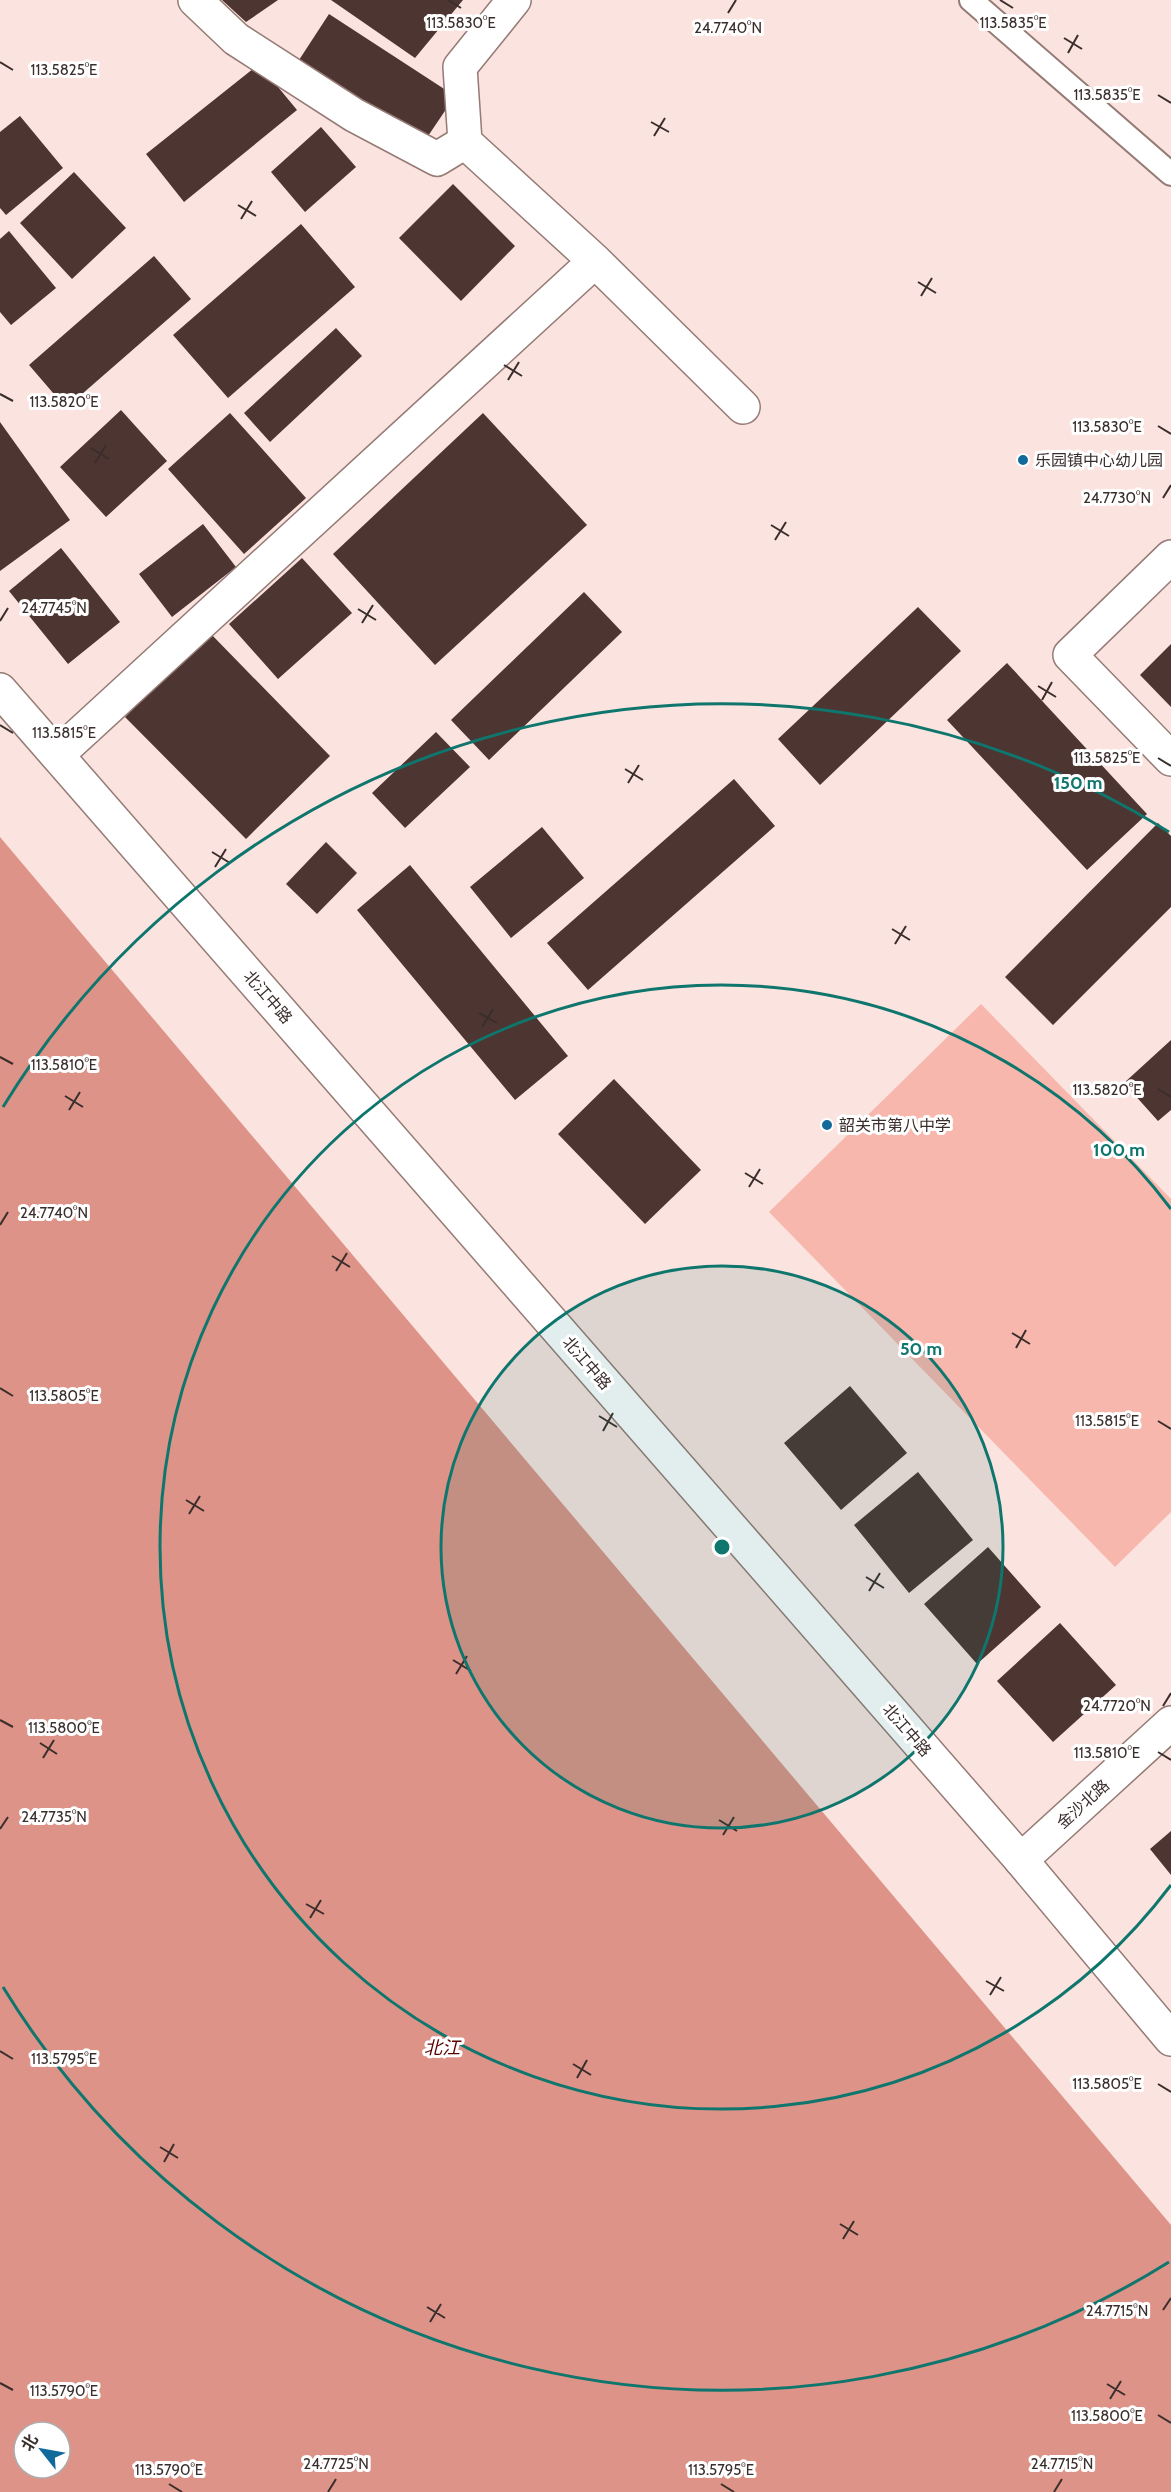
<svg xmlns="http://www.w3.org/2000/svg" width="1171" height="2492" viewBox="0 0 1171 2492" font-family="Cabin,'Noto Sans SC',sans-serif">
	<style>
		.green { fill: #f8b7ad }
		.water { fill: #dd9387; fill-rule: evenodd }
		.building { fill: #4d3532 }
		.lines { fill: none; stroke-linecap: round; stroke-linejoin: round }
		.lane-casing { stroke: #957a75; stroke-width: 26 }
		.street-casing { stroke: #957a75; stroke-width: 36 }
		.secondary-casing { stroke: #957a75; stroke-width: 36 }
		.lane { stroke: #fff; stroke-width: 22 }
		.street { stroke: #fff; stroke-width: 33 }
		.secondary { stroke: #fff; stroke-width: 33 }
		.ticks { fill: none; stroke: #3a2e2c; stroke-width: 2 }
		.ring { fill: none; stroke: #0f766e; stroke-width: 3 }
		.poi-dot { fill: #116a9a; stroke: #fff; stroke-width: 2 }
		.labels { text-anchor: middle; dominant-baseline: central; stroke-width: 6; stroke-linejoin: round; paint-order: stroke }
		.poi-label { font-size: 16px; fill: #3a2e2c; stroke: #fff; text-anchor: start }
		.street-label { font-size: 16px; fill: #3a2e2c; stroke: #fff }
		.water-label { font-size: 18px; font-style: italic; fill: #5b0000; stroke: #fff }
		.ticks-label { font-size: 15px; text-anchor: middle; fill: #3a2e2c; stroke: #fff; stroke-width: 6; stroke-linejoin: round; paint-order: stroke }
		.centre { fill: #0f766e; stroke: #fff; stroke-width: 3 }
		.ring-label { font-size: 18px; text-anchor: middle; font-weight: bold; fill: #0f766e; stroke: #fff; stroke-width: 6; stroke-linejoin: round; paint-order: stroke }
	</style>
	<rect width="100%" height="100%" fill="#fbe3df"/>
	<path class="green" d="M981 1004 1171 1199V1512L1115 1567 769 1212Z"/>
	<path class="water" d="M0 837 1171 2225V2492H0ZM24 2432H60V2468H24Z"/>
	<path class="building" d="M222 0H278L246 22Z
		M331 0H463L415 58Z
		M329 14 455 96 424 142 299 60Z
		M259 64 297 110 184 202 146 154Z
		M20 116 63 168 6 215 0 208V132Z
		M321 127 356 167 305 212 271 172Z
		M74 172 126 228 72 279 20 223Z
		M453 184 515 246 461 301 399 238Z
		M301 224 355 287 228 398 173 335Z
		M9 231 56 288 11 325 0 312V239Z
		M154 256 191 299 66 408 29 365Z
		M336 328 362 356 270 442 244 413Z
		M121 410 167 461 106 517 60 467Z
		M230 413 306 498 244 554 168 469Z
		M483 413 587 525 435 665 333 554Z
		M0 422 70 520 0 571Z
		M203 524 236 567 172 617 139 574Z
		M61 548 120 622 68 664 9 591Z
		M302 558 352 613 278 679 229 624Z
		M584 592 622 632 489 760 451 720Z
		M918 607 961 651 820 785 778 739Z
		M210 633 330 756 246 839 125 717Z
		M1171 644V707L1140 675Z
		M1007 663 1147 814 1087 870 947 720Z
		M436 732 470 767 405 828 372 793Z
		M734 779 775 826 588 990 547 943Z
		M1158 823 1171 836V907L1053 1025 1005 977Z
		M542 827 584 878 511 938 470 887Z
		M326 842 357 873 317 914 286 884Z
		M410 865 568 1056 515 1100 357 910Z
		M1171 1040V1110L1158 1121 1124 1083Z
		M614 1079 701 1170 645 1224 558 1134Z
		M850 1386 907 1453 841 1510 784 1443Z
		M918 1472 973 1540 909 1593 854 1525Z
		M988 1547 1041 1607 977 1664 924 1604Z
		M1060 1623 1116 1685 1053 1742 997 1681Z
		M1171 1831V1875L1150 1849Z"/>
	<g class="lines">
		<defs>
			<path id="lane" d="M971 0 1171 174"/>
			<path id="street" d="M195 0 236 39 354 115 437 159 465 142
				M595 261 743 407
				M1171 557 1070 655 1171 759
				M57 755 595 261 465 142 460 67 514 0
				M1021 1860 1171 1723"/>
			<path id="secondary" d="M0 690 1021 1860 1171 2039"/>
		</defs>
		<use href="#lane" class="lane-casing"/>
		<use href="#street" class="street-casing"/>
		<use href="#secondary" class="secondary-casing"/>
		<use href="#lane" class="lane"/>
		<use href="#street" class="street"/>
		<use href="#secondary" class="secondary"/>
	</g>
	<path class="ticks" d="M448 0 461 8M1000 0 1013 8M728 13 736 0M1064 38 1082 49M1068 53 1078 35M0 62 13 70M1158 95 1171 103M651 122 669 132M654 136 665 118M238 205 256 216M241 219 252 201M918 282 936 293M921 296 932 278M504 365 522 376M508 380 519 362M0 394 13 401M1158 426 1171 434M91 448 109 459M95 463 106 445M1163 498 1171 485M771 525 789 536M775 540 786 522M358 609 376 620M0 621 8 608M362 623 373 605M1038 686 1056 697M1042 700 1052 682M0 725 13 733M1158 758 1171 766M625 769 643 780M628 783 639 765M212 852 230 863M215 867 226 849M892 929 910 940M895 944 906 926M479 1013 497 1023M482 1027 493 1009M0 1057 13 1064M1158 1089 1171 1097M65 1096 83 1107M69 1110 80 1092M745 1173 763 1184M749 1187 760 1169M0 1225 8 1212M332 1256 350 1267M336 1271 347 1253M1012 1333 1030 1344M1016 1348 1026 1330M0 1388 13 1396M599 1416 617 1427M1158 1421 1171 1429M603 1431 613 1413M186 1500 204 1511M189 1514 200 1496M866 1577 884 1588M869 1591 880 1573M453 1660 471 1671M456 1674 467 1656M1163 1706 1171 1693M0 1720 13 1727M40 1743 57 1754M1158 1752 1171 1760M43 1758 54 1740M719 1820 737 1831M0 1829 8 1817M723 1835 734 1817M306 1904 324 1914M310 1918 321 1900M986 1981 1004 1991M990 1995 1001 1977M0 2051 13 2059M573 2064 591 2075M577 2078 587 2060M1158 2084 1171 2092M160 2147 178 2158M164 2162 174 2144M840 2224 858 2235M843 2239 854 2221M427 2307 445 2318M1163 2310 1171 2298M430 2322 441 2304M0 2383 13 2390M1107 2384 1125 2395M1110 2399 1121 2381M1158 2415 1171 2423M169 2484 182 2492M721 2484 734 2492M328 2492 336 2479M1054 2492 1062 2479"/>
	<circle cx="722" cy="1547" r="281" fill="#0f766e" fill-opacity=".12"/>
	<g class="ring">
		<circle cx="722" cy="1547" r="281"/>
		<path d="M1171 1885A562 562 0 1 1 1171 1209"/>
		<path d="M1169 2262A843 843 0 0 1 3 1987M3 1107A843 843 0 0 1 1169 832"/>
	</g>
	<g class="poi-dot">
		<circle cx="1023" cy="460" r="6"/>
		<circle cx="827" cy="1125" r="6"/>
	</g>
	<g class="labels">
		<g class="poi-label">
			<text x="1035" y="460">乐园镇中心幼儿园</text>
			<text x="839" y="1125">韶关市第八中学</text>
		</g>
		<g class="street-label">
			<text transform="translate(268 997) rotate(49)">北江中路</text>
			<text transform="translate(587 1363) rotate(49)">北江中路</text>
			<text transform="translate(907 1730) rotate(49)">北江中路</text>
			<text transform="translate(1083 1804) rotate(-42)">金沙北路</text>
		</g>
		<g class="water-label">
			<text x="442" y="2048">北江</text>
		</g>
	</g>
	<g class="ticks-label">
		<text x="461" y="28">113.5830°E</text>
		<text x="1013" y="28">113.5835°E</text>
		<text x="728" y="33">24.7740°N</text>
		<text x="64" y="75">113.5825°E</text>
		<text x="1107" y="100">113.5835°E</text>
		<text x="64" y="407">113.5820°E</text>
		<text x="1107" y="432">113.5830°E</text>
		<text x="1117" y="503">24.7730°N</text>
		<text x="54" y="613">24.7745°N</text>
		<text x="64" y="738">113.5815°E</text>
		<text x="1107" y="763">113.5825°E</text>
		<text x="64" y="1070">113.5810°E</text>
		<text x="1107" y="1095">113.5820°E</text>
		<text x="54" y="1218">24.7740°N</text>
		<text x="64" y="1401">113.5805°E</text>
		<text x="1107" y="1426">113.5815°E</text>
		<text x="1117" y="1711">24.7720°N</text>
		<text x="64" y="1733">113.5800°E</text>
		<text x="1107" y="1758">113.5810°E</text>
		<text x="54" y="1822">24.7735°N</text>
		<text x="64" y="2064">113.5795°E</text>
		<text x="1107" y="2089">113.5805°E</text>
		<text x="1117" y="2316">24.7715°N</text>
		<text x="64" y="2396">113.5790°E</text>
		<text x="1107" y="2421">113.5800°E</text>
		<text x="336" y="2469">24.7725°N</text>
		<text x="1062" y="2469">24.7715°N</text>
		<text x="169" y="2475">113.5790°E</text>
		<text x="721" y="2475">113.5795°E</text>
	</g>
	<circle cx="722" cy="1547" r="9" class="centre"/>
	<g class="ring-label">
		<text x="1078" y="789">150 m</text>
		<text x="1119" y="1156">100 m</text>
		<text x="921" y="1355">50 m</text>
	</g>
	<g transform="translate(42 2450) rotate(301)"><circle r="28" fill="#ffffff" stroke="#b0abab" stroke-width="1.5"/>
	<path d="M0-4.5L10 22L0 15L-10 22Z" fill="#116a9a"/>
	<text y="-9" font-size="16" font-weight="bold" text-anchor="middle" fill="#3a2e2c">北</text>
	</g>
</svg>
